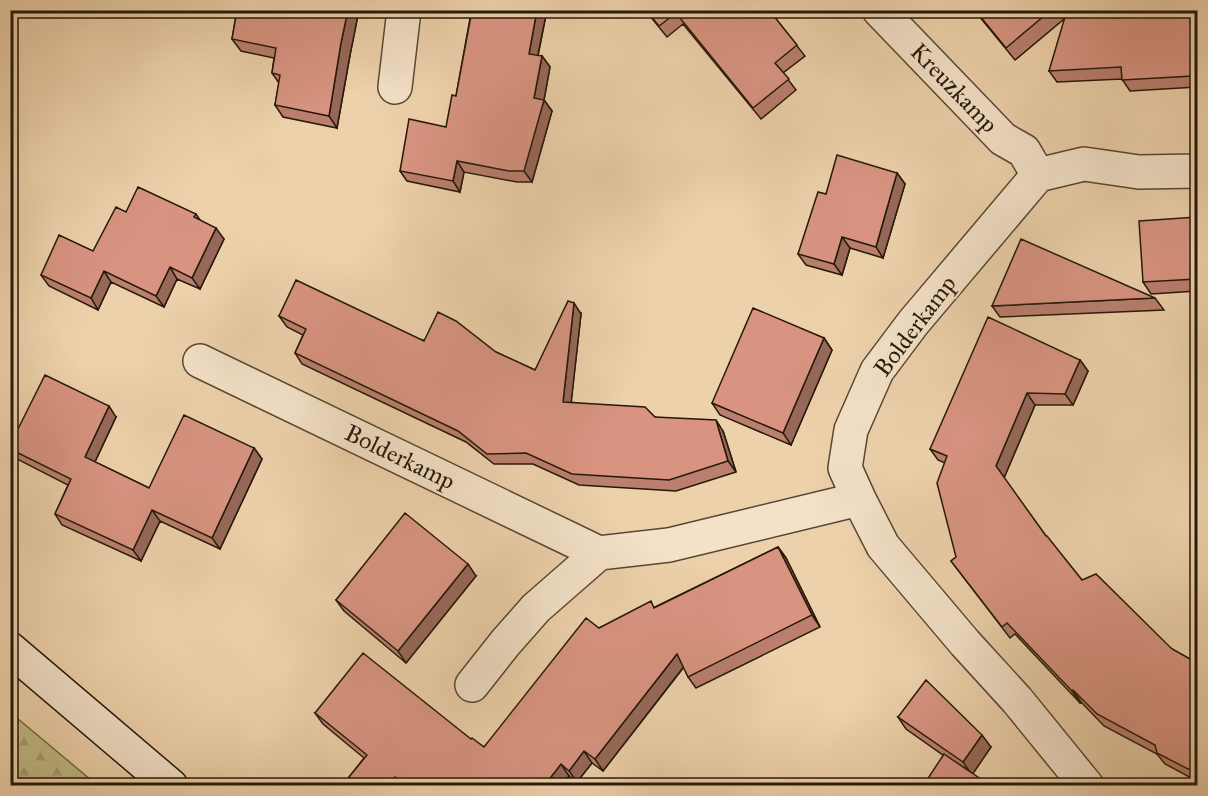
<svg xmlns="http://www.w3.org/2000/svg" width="1208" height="796" viewBox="0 0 1208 796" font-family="'IM FELL Great Primer',serif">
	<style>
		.grass { fill: url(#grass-dots); stroke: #736946; stroke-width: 1.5 }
		.forest { fill: url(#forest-firs); stroke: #736946; stroke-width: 1.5 }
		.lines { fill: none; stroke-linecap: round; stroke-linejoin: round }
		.street-casing { stroke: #584731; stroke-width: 36 }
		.secondary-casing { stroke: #261908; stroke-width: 36 }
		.street { stroke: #f3e1c8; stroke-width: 33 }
		.secondary { stroke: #f3e1c8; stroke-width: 33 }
		.wall { fill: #ba7f6f; stroke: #261908; stroke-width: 1.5 }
		.shaded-wall { fill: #97685a; stroke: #261908; stroke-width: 1.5 }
		.building { fill: #d89481; stroke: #261908; stroke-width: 1.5 }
		.labels { text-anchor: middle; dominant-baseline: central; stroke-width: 4.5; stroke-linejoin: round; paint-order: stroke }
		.street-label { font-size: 24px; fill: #261908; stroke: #f3e1c8 }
	</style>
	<defs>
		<pattern id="grass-dots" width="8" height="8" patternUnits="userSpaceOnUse" patternTransform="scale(1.5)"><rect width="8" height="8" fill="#c0b984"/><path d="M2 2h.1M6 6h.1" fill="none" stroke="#a59e70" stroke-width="1.8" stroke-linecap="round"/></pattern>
		<pattern id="forest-firs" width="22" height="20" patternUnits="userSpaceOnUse" patternTransform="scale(1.5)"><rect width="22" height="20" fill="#c0b984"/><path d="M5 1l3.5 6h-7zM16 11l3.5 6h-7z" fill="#a59e70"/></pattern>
	</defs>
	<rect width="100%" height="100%" fill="#edd1ab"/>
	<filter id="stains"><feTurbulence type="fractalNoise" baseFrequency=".00333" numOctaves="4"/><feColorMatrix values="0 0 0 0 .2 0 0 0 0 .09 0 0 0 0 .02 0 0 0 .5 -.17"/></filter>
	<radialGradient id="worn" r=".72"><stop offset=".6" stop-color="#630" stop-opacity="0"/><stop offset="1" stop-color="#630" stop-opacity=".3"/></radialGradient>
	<path class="grass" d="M10 265 14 273 17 297 11 307Z"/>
	<path class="forest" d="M11 713 97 785H11Z"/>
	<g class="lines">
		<defs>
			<path id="street" d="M879 10 1003 139 1024 151 1038 175 1084 164 1139 172 1198 171
				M395 87 404 10
				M1038 175 913 323 877 371 851 430 845 468 859 499 883 546 965 643 1017 700 1087 786
				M200 361 599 553
				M472 685 506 642 536 608 599 553 669 545 859 499"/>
			<path id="secondary" d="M10 649 171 786"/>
		</defs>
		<use href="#street" class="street-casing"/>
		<use href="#secondary" class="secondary-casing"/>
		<use href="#street" class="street"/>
		<use href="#secondary" class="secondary"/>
	</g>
	<path class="wall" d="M237 10H359L350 55 337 128 283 117 275 105 279 83 272 73 274 58 241 51 232 39Z
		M470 10H547L538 56H542L550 67 544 100 552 111 532 182H517L464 172 460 192 407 181 400 171 446 127 456 96 471 13Z
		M645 10H769L805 56 783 73 796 90 761 119 683 24 667 37Z
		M974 10H1058L1064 19 1015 60Z
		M1118 14V18L1197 25V87L1130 91 1122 79 1057 82 1049 71Z
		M897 173 905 184 883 258 850 248 842 275 806 265 798 254 826 194Z
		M126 212 196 214 200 220 224 239 200 289 177 279 164 307 111 282 98 310 49 286 41 275 93 251Z
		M1197 217V291L1151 294 1143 282Z
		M1155 298 1164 310 1000 317 992 306Z
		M581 314 571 402 655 417 723 431 736 472 676 491 579 485 533 464H494L466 442 302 364 295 353 303 335 287 327 279 316 496 352 535 370Z
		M824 338 832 350 791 445 720 415 712 403Z
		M1080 360 1088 371 1073 405H1035L1004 478 1046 536 1082 580 1172 649 1197 663V780H1195L1165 764 1157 754 1104 726 1081 702 1080 703 1015 634 1010 638 951 561 956 557 945 463 938 460 930 449Z
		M116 417 95 462 149 488 254 448 262 459 220 549 160 521 141 561 62 525 55 514 68 485 17 459 10 451V445Z
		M778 547 786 558 820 627 696 688 688 677 684 667 603 771 592 763 577 782 569 776 561 786H354L349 777 364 758 323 724 315 713 471 739 484 747 599 628 655 607Z
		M476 576 406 663 344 611 336 600Z
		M898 717 991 747 973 773 943 755 906 729Z"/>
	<path class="shaded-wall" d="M348 10H359L350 55 337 128 329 116 341 43Z
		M537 10H547L536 64 529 54Z
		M1111 10H1116L1118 14 1119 29 1112 18Z
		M1190 14 1197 25V83L1193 76Z
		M542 56 550 67 543 105 544 100 552 111 532 182 524 171 534 98Z
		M457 161 464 172 460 192 453 181Z
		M897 173 905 184 883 258 876 247Z
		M216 228 224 239 200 289 192 278Z
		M842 237 850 248 842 275 834 264Z
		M170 267 177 279 164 307 156 296Z
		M104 271 111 282 98 310 91 298Z
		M574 303 581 314 570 413 563 402Z
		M824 338 832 350 791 445 783 433Z
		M1080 360 1088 371 1073 405 1065 394Z
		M1027 393 1035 405 1004 478 996 466Z
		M109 406 116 417 92 468 85 457Z
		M716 420 723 431 736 472 728 461Z
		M254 448 262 459 220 549 212 538Z
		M152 510 160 521 141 561 133 550Z
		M778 547 786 558 820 627 812 615Z
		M468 564 476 576 406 663 398 651Z
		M677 654 685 665 603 771 595 759Z
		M1073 690 1081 702 1080 703 1072 691Z
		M982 735 991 747 972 775 963 762Z
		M584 751 592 763 577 782 569 771Z
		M561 764 569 776 561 786H544Z
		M395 777 402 786H388Z"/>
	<path class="building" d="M237 10H348L341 43 329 116 275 105 280 75 272 73 276 48 232 39Z
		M472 10H537L529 54 542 56 534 98 544 100 524 171H509L457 161 453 181 400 171 409 119 446 127 452 95 456 96Z
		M646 10H769L797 45 775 63 789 79 753 108 676 13 659 26Z
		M975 10H1051L1006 48Z
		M1067 10H1111L1112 18 1190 14 1193 76 1122 80 1121 67 1049 71Z
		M837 155 897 173 876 247 842 237 834 264 798 254 818 192 826 194Z
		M138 187 196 214 194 217 216 228 192 278 170 267 156 296 104 271 91 298 41 275 59 235 93 251 116 207 126 212Z
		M1197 217V279L1143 282 1139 221Z
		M1021 239 1155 298 992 306Z
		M296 280 424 341 438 312 456 321 496 352 535 370 568 301 574 303 563 402 645 407 655 417 716 420 728 461 669 480 572 474 526 453 487 454 458 431 295 353 306 329 279 316Z
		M753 308 824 338 783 433 712 403Z
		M988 317 1080 360 1065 394 1027 393 996 466 1046 536H1047L1082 580 1096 574 1172 649 1197 663V768L1195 767 1188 769 1157 753 1155 745 1097 714 1073 690 1072 691 1007 623 1002 627 951 561 956 557 937 483 947 456 930 449Z
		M45 375 109 406 85 457 149 488 184 415 254 448 212 538 152 510 133 550 55 514 71 479 10 449V445Z
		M405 513 468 564 398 651 336 600Z
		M778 547 812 615 688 677 677 654 595 759 584 751 569 771 561 764 544 786H528L524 782 521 786H406L395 777 388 786H358L349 777 367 755 315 713 363 653 471 739 472 738 484 747 586 618 599 628 651 601 654 608Z
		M926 680 982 735 963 762 898 717Z
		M944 754 991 786H923Z"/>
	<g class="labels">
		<g class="street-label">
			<text transform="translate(954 88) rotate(46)">Kreuzkamp</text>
			<text transform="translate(915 326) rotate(-53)">Bolderkamp</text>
			<text transform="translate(400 457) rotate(26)">Bolderkamp</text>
		</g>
	</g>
	<rect width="1208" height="796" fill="none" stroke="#edd1ab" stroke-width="36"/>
	<rect x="12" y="12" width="1184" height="772" fill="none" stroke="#261908" stroke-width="3"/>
	<rect x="18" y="18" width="1172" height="760" fill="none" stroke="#261908" stroke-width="1.5"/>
	<rect width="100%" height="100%" filter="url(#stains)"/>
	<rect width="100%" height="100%" fill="url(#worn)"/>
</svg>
